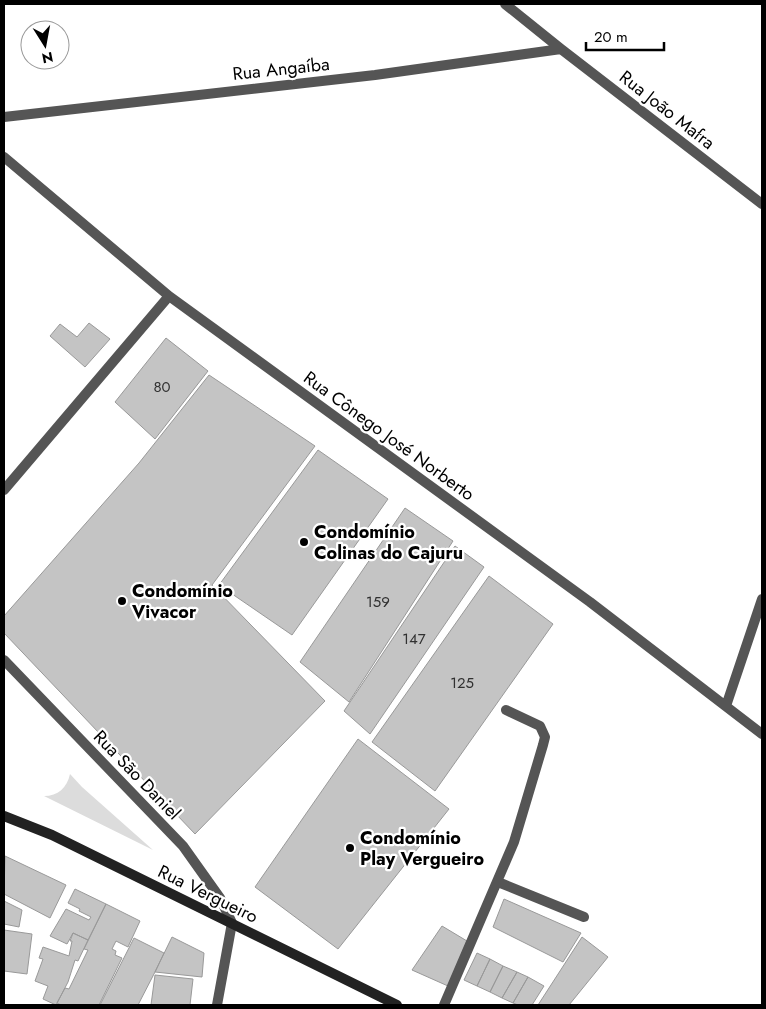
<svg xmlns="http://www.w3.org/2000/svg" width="766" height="1009" viewBox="0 0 766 1009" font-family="Jost,sans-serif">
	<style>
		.green { fill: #dcdcdc }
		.building { fill: #c4c4c4; stroke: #999 }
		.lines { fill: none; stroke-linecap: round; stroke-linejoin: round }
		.service { stroke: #555; stroke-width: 10 }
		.minor { stroke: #555; stroke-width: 10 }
		.secondary { stroke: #222; stroke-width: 10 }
		.poi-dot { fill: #000; stroke: #fff; stroke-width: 2 }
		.labels { text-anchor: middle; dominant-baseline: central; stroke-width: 4.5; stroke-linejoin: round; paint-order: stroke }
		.number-label { font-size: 15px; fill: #313131 }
		.street-label { font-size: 18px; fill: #000; stroke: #fff }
		.poi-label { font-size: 18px; font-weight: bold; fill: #000; stroke: #fff; text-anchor: start }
	</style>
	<rect width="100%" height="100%" fill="#fff"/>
	<path class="green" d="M70 774 82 787 153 850 44 796C58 796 67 788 70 774Z"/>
	<path class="building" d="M89 323 110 339 85 367 50 336 60 324 77 337Z
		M166 338 208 371 155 439 115 402Z
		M209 375 315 446 212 585 325 701 195 834 4 633V616L139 463Z
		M318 450 388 499 292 635 219 585Z
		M405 508 453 541 349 702 300 662Z
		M455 546 484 567 370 734 344 711Z
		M489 576 553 624 435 791 372 742Z
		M358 739 449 809 338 949 255 887Z
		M5 856 66 885 50 918 4 894Z
		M75 889 106 904 88 940 73 933 67 944 50 936 66 909 89 920 91 917 79 911 80 909 68 903Z
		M504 899 581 933 563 962 493 927Z
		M4 901 22 910 19 927 4 924Z
		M106 904 140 921 128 947 116 941 112 949 116 951 115 955 122 958 99 1005H61L57 1003 65 988 69 989 88 950 84 949Z
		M442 926 467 941 448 986 412 970Z
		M4 930 32 934 27 974 4 971Z
		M73 933 88 940 78 961 75 960 68 982 56 1005 43 999 48 986 35 981 43 959 39 958 43 947 69 956 72 941H70Z
		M172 937 204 953 202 977 155 972Z
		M582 937 608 957 569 1005H538Z
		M134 938 164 953 155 972 138 1005H100Z
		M477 953 490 959 477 986 464 980Z
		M490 959 503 966 490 992 477 986Z
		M503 966 517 972 502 998 490 992Z
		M517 972 528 977 513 1003 502 998Z
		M155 975 193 979 190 1005H151Z
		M528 977 544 986 532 1005H518L513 1003Z"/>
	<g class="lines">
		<path class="service" d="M498 882 584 917
			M444 1005 514 842 543 745 545 737 540 726 506 710"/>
		<path class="minor" d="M505 4 561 49 762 204
			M4 117 375 75 561 49
			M4 157 169 296 590 602 762 734
			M4 490 169 296
			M4 660 183 846 220 898 232 923 217 1005
			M726 706 762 599"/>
		<path class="secondary" d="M4 816 52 835 397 1005"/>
	</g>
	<g class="poi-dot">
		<circle cx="304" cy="542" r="5"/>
		<circle cx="122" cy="601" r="5"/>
		<circle cx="350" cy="848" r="5"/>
	</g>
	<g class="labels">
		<g class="number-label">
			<text x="162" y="387">80</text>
			<text x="378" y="602">159</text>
			<text x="414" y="639">147</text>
			<text x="462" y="683">125</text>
		</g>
		<g class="street-label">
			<text transform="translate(281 69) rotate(-6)">Rua Angaíba</text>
			<text transform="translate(667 110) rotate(38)">Rua João Mafra</text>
			<text transform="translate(389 436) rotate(36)">Rua Cônego José Norberto</text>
			<text transform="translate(137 775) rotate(46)">Rua São Daniel</text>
			<text transform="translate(208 894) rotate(26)">Rua Vergueiro</text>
		</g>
		<g class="poi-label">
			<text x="314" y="532">Condomínio<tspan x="314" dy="21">Colinas do Cajuru</tspan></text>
			<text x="132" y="591">Condomínio<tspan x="132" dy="21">Vivacor</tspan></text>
			<text x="360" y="838">Condomínio<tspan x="360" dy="21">Play Vergueiro</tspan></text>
		</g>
	</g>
	<rect width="766" height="1009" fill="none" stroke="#000000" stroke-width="10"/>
	<g transform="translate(45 45) rotate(169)"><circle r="24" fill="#ffffff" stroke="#999999"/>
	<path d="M0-4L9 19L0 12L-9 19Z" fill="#000000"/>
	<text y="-8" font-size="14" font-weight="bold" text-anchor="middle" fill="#000000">N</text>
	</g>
	<path d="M586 42v8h78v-8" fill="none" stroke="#000000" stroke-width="2.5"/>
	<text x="594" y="42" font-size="15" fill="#000000" stroke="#ffffff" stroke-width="4" paint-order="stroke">20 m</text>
</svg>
